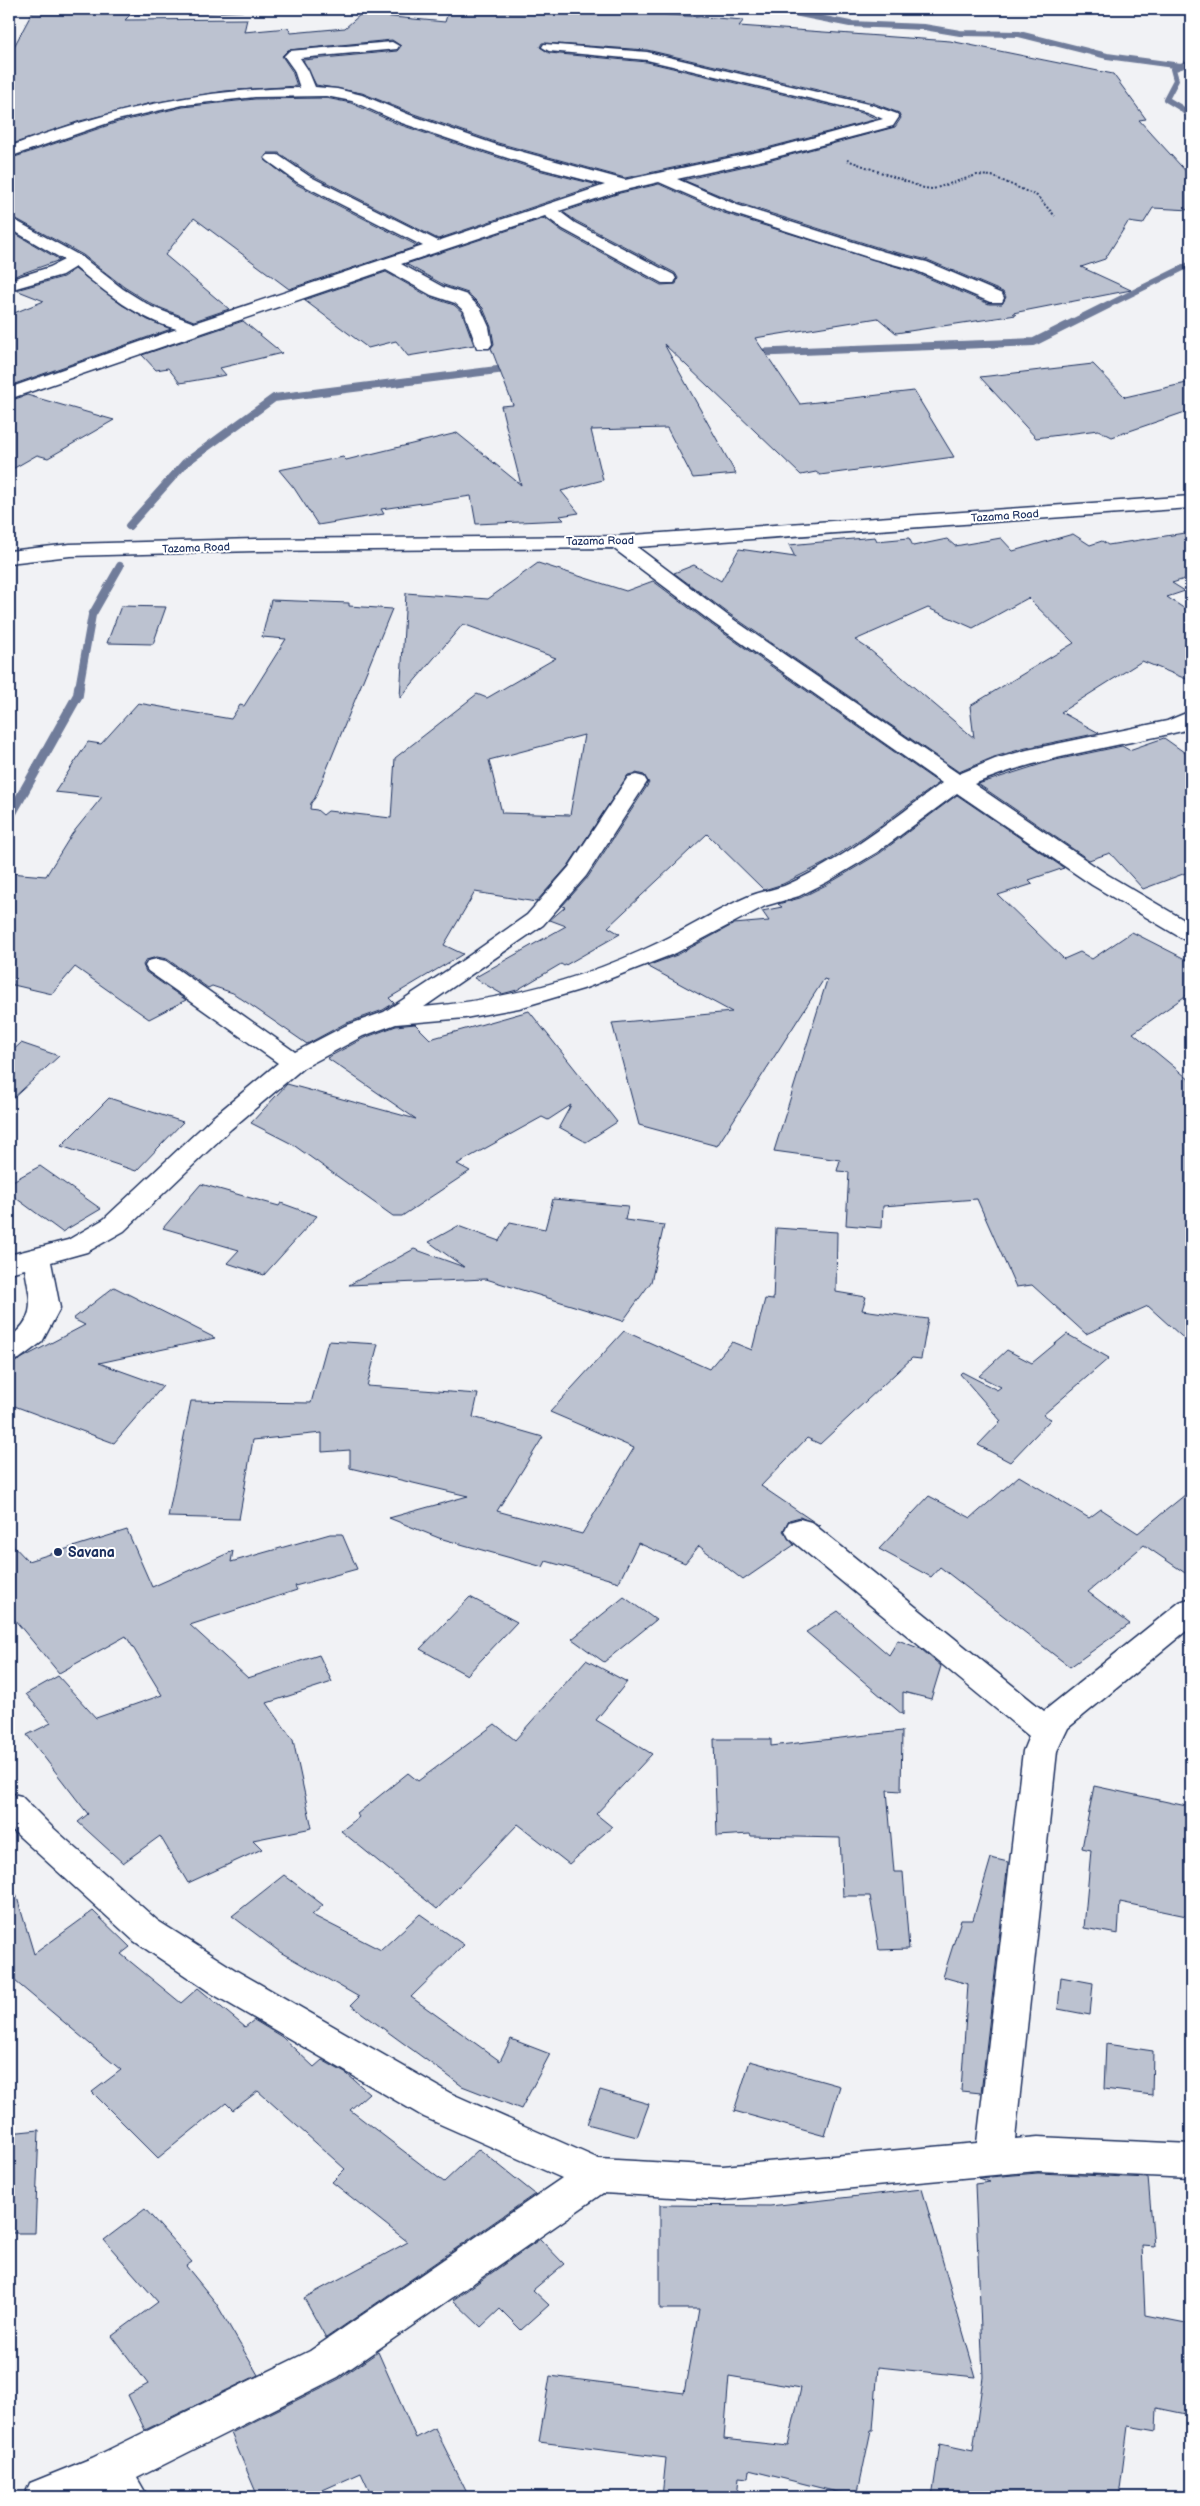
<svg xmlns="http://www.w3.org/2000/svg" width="1200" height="2506" viewBox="0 0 1200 2506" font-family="'Balsamiq Sans',sans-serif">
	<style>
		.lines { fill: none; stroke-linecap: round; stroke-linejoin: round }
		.stream-far2 { stroke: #707c9a; stroke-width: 6 }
		.stream-far1 { stroke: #707c9a; stroke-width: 8 }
		.stream { stroke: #707c9a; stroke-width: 10 }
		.building { fill: #bcc2d0; stroke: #1b2f5e; fill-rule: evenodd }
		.minor-casing { stroke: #1b2f5e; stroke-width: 3 }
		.path { stroke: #1b2f5e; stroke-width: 2; stroke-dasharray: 2 2; stroke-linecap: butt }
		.minor { fill: #fff; fill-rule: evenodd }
		.poi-dot { fill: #1b2f5e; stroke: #fff; stroke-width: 2 }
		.labels { text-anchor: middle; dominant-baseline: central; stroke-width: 4; stroke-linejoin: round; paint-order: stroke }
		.far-street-label { font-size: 11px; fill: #1b2f5e; stroke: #fff }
		.poi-label { font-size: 14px; font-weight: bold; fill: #1b2f5e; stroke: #fff; text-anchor: start }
	</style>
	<rect width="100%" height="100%" fill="#f1f2f5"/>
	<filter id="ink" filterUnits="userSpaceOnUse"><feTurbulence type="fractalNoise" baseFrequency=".02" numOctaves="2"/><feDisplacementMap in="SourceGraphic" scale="10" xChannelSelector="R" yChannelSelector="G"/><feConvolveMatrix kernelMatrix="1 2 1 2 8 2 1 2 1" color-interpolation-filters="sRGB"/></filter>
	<g filter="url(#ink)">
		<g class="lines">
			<path class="stream-far2" d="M90 9 148 13 241 9
				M774 9 850 24 924 27 960 33 1019 34 1107 56 1181 66
				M1191 52V62L1173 69 1176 80 1166 99 1181 108 1191 118
				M1106 306 1191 264"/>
			<path class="stream-far1" d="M751 353 1034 342 1108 305
				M129 526 185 463 274 398 513 368
				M79 688 92 615 120 566"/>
			<path class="stream" d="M9 818 78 695 79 687"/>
		</g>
		<path class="building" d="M34 9H136L125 20 247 19 244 32 288 28 291 33 345 28 361 14 445 22 449 9 596 13 598 10 744 20 739 26 950 41 1113 74 1146 119 1139 120 1191 177V210L1153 208 1143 224 1128 222 1105 259 1081 267 1131 290 1013 313 1016 315 896 333 878 318 755 338 800 404 914 391 954 457 820 475 816 472 801 475 664 344 736 474 693 478 667 428 591 430 603 480 561 491 579 513 560 516 564 520 476 524 471 496 381 509 384 514 318 525 294 488 279 470 343 457 346 460 457 433 521 485 501 406 513 405 491 348 494 344 491 327 483 308 468 293 444 285 406 264 545 218 562 231 661 285 676 284 678 278 675 273 576 221 563 212 620 193 659 184 724 213 914 272 989 304H1002L1006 297 1003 292 928 260 886 250 738 203 683 180 768 161 895 127 901 118 899 113 873 103 647 50 542 43 540 47 549 53 647 62 866 114 877 119 767 148 625 178 498 143 411 113 362 93 316 85 303 60 397 51 401 46 392 40 288 50 282 56 292 71 297 86 225 91 151 103 80 121 9 145V56Z
			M326 98 351 103 398 124 460 145 538 170 598 185 438 239 310 174 279 153H268L264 159 296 184 418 246 289 289 194 218 165 255 229 309 194 321 153 305 124 287 83 255 9 215V159L118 122 183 107 255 99Z
			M9 230 60 260 9 278Z
			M75 269 122 305 148 320 171 329 9 386V315L44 301 16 290 63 277Z
			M386 272 430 297 454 305 462 312 474 345 408 356 396 341 368 348 304 300Z
			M243 321 282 353 220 368 226 375 180 383 168 368 156 370 142 355Z
			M1093 364 1125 397 1191 382V410L1112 437 1098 430 1036 438 980 377Z
			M27 395 114 420 48 458 37 455 9 471V401Z
			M1191 532V577L1172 583 1185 591 1167 597 1191 613V681L1142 661 1061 712 1099 733 1026 748 994 757 959 772 728 613 674 573 694 565 721 581 739 549 795 557 789 545 875 537 877 541 909 538 913 546 947 539 955 546 1001 538 1013 551 1073 534 1090 545 1102 541 1108 545ZM1028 598 1074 643 970 706 974 738 870 650 855 640 928 608 973 628Z
			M538 563 626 591 653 581 712 625 939 783 865 837 825 863 783 884 764 890 707 834 608 927 620 934 564 966 561 964 517 990 502 994 474 978 566 926 550 920 565 907 562 906 588 877 649 783 644 775 636 773 628 775 568 866 536 902 475 892 444 945 463 954 389 998 394 1003 383 1010 344 1024 307 1044 233 993 212 986 208 988 167 959 157 957 146 960 143 965 146 972 186 1000 149 1019 75 967 52 994 9 984V873L46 876 72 834 102 797 55 792 88 742 101 744 138 703 231 719 240 705 244 706 286 639 262 637 271 600 349 603V606L392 609 315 798 311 803 310 809 317 810 323 815 328 811 391 818 395 758 477 694 487 698 556 658 463 624 400 698 406 593 488 599ZM584 735 570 815 502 813 489 760Z
			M121 606 166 607 153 644 107 643Z
			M1164 738 1191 757V871L1143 889 1110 853 1089 860 978 784 1051 761 1122 746 1129 750Z
			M957 795 1064 868 1029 880 1033 884 998 895 1064 959 1080 952 1092 959 1132 932 1191 962V992L1133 1033 1191 1081V1345L1148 1306 1086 1334 1032 1285 1016 1287 977 1199 883 1206 882 1228 846 1225 849 1172 837 1171 840 1160 774 1151 827 980 824 979 717 1146 639 1125 612 1023 732 1012 647 966 677 955 734 924 769 921 762 911 782 907 778 904 800 898 828 884 880 853Z
			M529 1011 617 1122 586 1142 559 1127 571 1105 548 1120 542 1117 457 1164 470 1171 402 1216H393L292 1144 251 1123 287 1084 416 1119 327 1058 364 1038 396 1026 415 1024 430 1039Z
			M21 1043 59 1056 9 1102V1054Z
			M109 1098 183 1122 136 1171 61 1146Z
			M40 1166 101 1209 62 1232 9 1193V1183Z
			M201 1184 279 1206 281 1203 317 1216 264 1275 227 1263 239 1250 163 1228Z
			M553 1199 628 1206 625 1220 664 1225 651 1282 623 1321 486 1279 349 1285 414 1249 464 1267 429 1242 458 1226 499 1241 510 1222 545 1229Z
			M776 1228 837 1232 836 1292 866 1297 862 1310 928 1319 921 1359 912 1358 820 1444 807 1438 761 1486 820 1526 800 1517 789 1520 783 1531 794 1545 743 1580 699 1546 685 1563 638 1543 619 1582 546 1561 543 1567 439 1538 389 1518 468 1496 350 1468V1450L322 1452V1433L253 1440 239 1519 168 1517 191 1401 311 1403 328 1341 378 1344 367 1386 478 1394 473 1417 543 1437 497 1511 582 1534 634 1448 550 1412 624 1331 709 1369 732 1342 752 1350 765 1299 773 1300Z
			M114 1287 215 1338 99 1363 163 1386 114 1443 9 1404V1365L85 1325 73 1319Z
			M1067 1334 1109 1358 1043 1415 1051 1419 1010 1462 978 1445 1001 1421 960 1374 962 1372 997 1390 1001 1387 979 1376 1007 1350 1032 1363Z
			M1019 1476 1089 1518 1101 1509 1138 1533 1191 1490V1577L1144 1545 1088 1592 1130 1624 1070 1667 940 1567 931 1577 879 1549 929 1496 971 1518Z
			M127 1530 152 1587 233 1551 231 1562 330 1534H342L357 1569 295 1586 297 1590 190 1625 248 1678 319 1655 332 1682 267 1703 293 1740 312 1828 253 1840 262 1849 188 1883 160 1836 123 1863 78 1822 88 1814 27 1735 51 1723 26 1694 58 1676 96 1718 162 1695 126 1636 59 1673 9 1613V1541L28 1561Z
			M470 1597 517 1622 467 1675 420 1649Z
			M624 1597 656 1620 604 1662 572 1639Z
			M838 1611 889 1655 898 1640 921 1649 941 1666 931 1699 903 1692V1715L806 1632Z
			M586 1660 627 1682 596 1720 652 1754 596 1814 612 1827 569 1864 518 1824 437 1909 341 1831 359 1817 357 1814 408 1773 418 1781 495 1724 515 1740Z
			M902 1731 901 1791 887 1790 894 1872H903L909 1949 879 1950 870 1896H843L840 1838 751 1836 750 1834 717 1836 714 1739H771V1746Z
			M1094 1786 1191 1807V1917L1120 1902 1118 1934 1084 1928 1091 1850 1082 1848Z
			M991 1858 1008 1862 981 2093 961 2091 968 1984 943 1977 961 1920H973Z
			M284 1875 323 1905 312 1915 381 1950 420 1914 464 1945 411 1997 500 2061 511 2039 550 2054 521 2109 462 2086 351 2005 359 1997 280 1952 232 1916Z
			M16 1894 34 1954 93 1911 130 1947 121 1954 181 2003 198 1988 245 2027 254 2020 282 2037 314 2067 322 2060 347 2074 369 2093 350 2110 444 2182 479 2149 535 2194 326 2338 304 2298 408 2242 332 2182 345 2169 258 2091 233 2110 226 2103 158 2158 92 2092 121 2070 9 1976V1895Z
			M1061 1977 1093 1983 1090 2015 1058 2009Z
			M1106 2044 1153 2051 1152 2095 1104 2089Z
			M750 2061 840 2086 825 2136 734 2111Z
			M600 2090 649 2104 637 2137 587 2124Z
			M39 2130 35 2233H9V2133Z
			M1038 2173 1148 2178 1154 2246 1142 2245 1145 2315 1191 2324 1186 2414 1157 2408 1156 2431 1128 2426 1119 2497H932L940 2444 973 2451 983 2377 975 2184 990 2182 978 2178Z
			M922 2189 976 2377 878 2367 873 2430H871L857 2497 749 2470 748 2478 739 2477 737 2497H662L666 2458 539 2442 550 2376 684 2393 699 2309H660V2205L770 2206ZM729 2376 801 2388 788 2446 724 2439Z
			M145 2209 192 2262 186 2266 216 2303 258 2375 145 2430 128 2395 148 2384 112 2336 158 2302 104 2240Z
			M540 2239 564 2264 533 2290 549 2305 521 2330 500 2309 481 2327 453 2300Z
			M378 2352 416 2438 435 2428 469 2497H372L361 2473 307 2497H258L231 2433 339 2379Z"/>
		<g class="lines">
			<defs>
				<path id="minor" d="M392 42 399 46 397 49 300 58 308 70 315 87 337 89 362 95 410 115 497 145 625 180 767 150 883 119 867 112 647 60 549 51 542 47 544 44 647 52 872 105 897 114 899 117 893 126 768 159 677 179 737 205 885 252 927 262 1002 294 1004 298 1002 302H990L915 270 874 259 725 211 659 182 620 191 559 211 575 223 674 275 676 279 674 283H662L563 229 545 216 401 264 443 287 467 295 481 309 489 327 492 344 489 348H477L464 311 455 303 431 295 386 270 9 399V388L177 329C138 319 105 292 75 267L62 275 9 290V280L50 267 64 260 9 228V217L82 257 123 289 152 307 194 323 423 246 297 182 268 161 265 158 268 155H278L309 176 438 241 605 185 539 168 461 143 399 122 352 101 326 96 255 97 183 105 117 120 9 157V147C104 111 198 89 300 88L294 70 284 56 289 51Z
					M1191 496V508L637 547 727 615 959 774 995 759 1027 750 1167 721 1191 711V725L1182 731C1110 748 1042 756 974 784L1108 875 1191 924V941L1183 939 1092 885 957 793 879 851 827 882 799 896 765 906 676 953 583 989 519 1008 465 1018 396 1024 363 1036 303 1068 231 1129 124 1231 87 1252 51 1262 60 1308 42 1342 19 1359 9 1362V1338C38 1317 30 1300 25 1269L9 1273V1255L68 1240 104 1219 213 1117 278 1063 148 971 145 966 148 961 157 959 166 961 295 1052 345 1026 384 1012 463 960 527 915 569 867 628 777 636 775 644 777 647 782 586 876 543 925 424 1007C505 1000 586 978 660 942 689 928 717 910 747 897 759 892 772 890 784 886 842 861 892 820 942 783L713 623 613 548 255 551 70 556 9 563V551L70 544 255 539 618 536Z
					M800 1519 811 1522 1044 1711 1180 1602 1191 1598V1627L1068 1728 1057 1751 1015 2139 1038 2137 1191 2144V2178L1038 2171 723 2200 603 2193 338 2377 137 2478 148 2497H101L99 2495 94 2497H24L30 2483 92 2458 310 2351 562 2178 424 2117 211 1993 134 1941 9 1827V1793L21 1796 51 1826 158 1921 237 1971 450 2093 599 2159 723 2166 977 2143 1023 1751 1029 1736 789 1538 785 1530 789 1522Z"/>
			</defs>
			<use href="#minor" class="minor-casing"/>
			<path class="path" d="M847 160 924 188 933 189 977 175 992 176 1037 196 1055 216"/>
			<use href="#minor" class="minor"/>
		</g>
	</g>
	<circle class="poi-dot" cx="58" cy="1552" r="5"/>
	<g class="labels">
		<g class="far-street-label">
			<text transform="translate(1005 516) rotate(-4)">Tazama Road</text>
			<text transform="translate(600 541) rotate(-1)">Tazama Road</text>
			<text transform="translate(196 548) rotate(-2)">Tazama Road</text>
		</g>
		<g class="poi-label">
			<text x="68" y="1552">Savana</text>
		</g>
	</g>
	<rect width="1200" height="2506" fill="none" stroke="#fff" stroke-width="30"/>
	<rect x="15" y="15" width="1170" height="2476" fill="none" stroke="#1b2f5e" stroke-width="2" filter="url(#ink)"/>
</svg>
